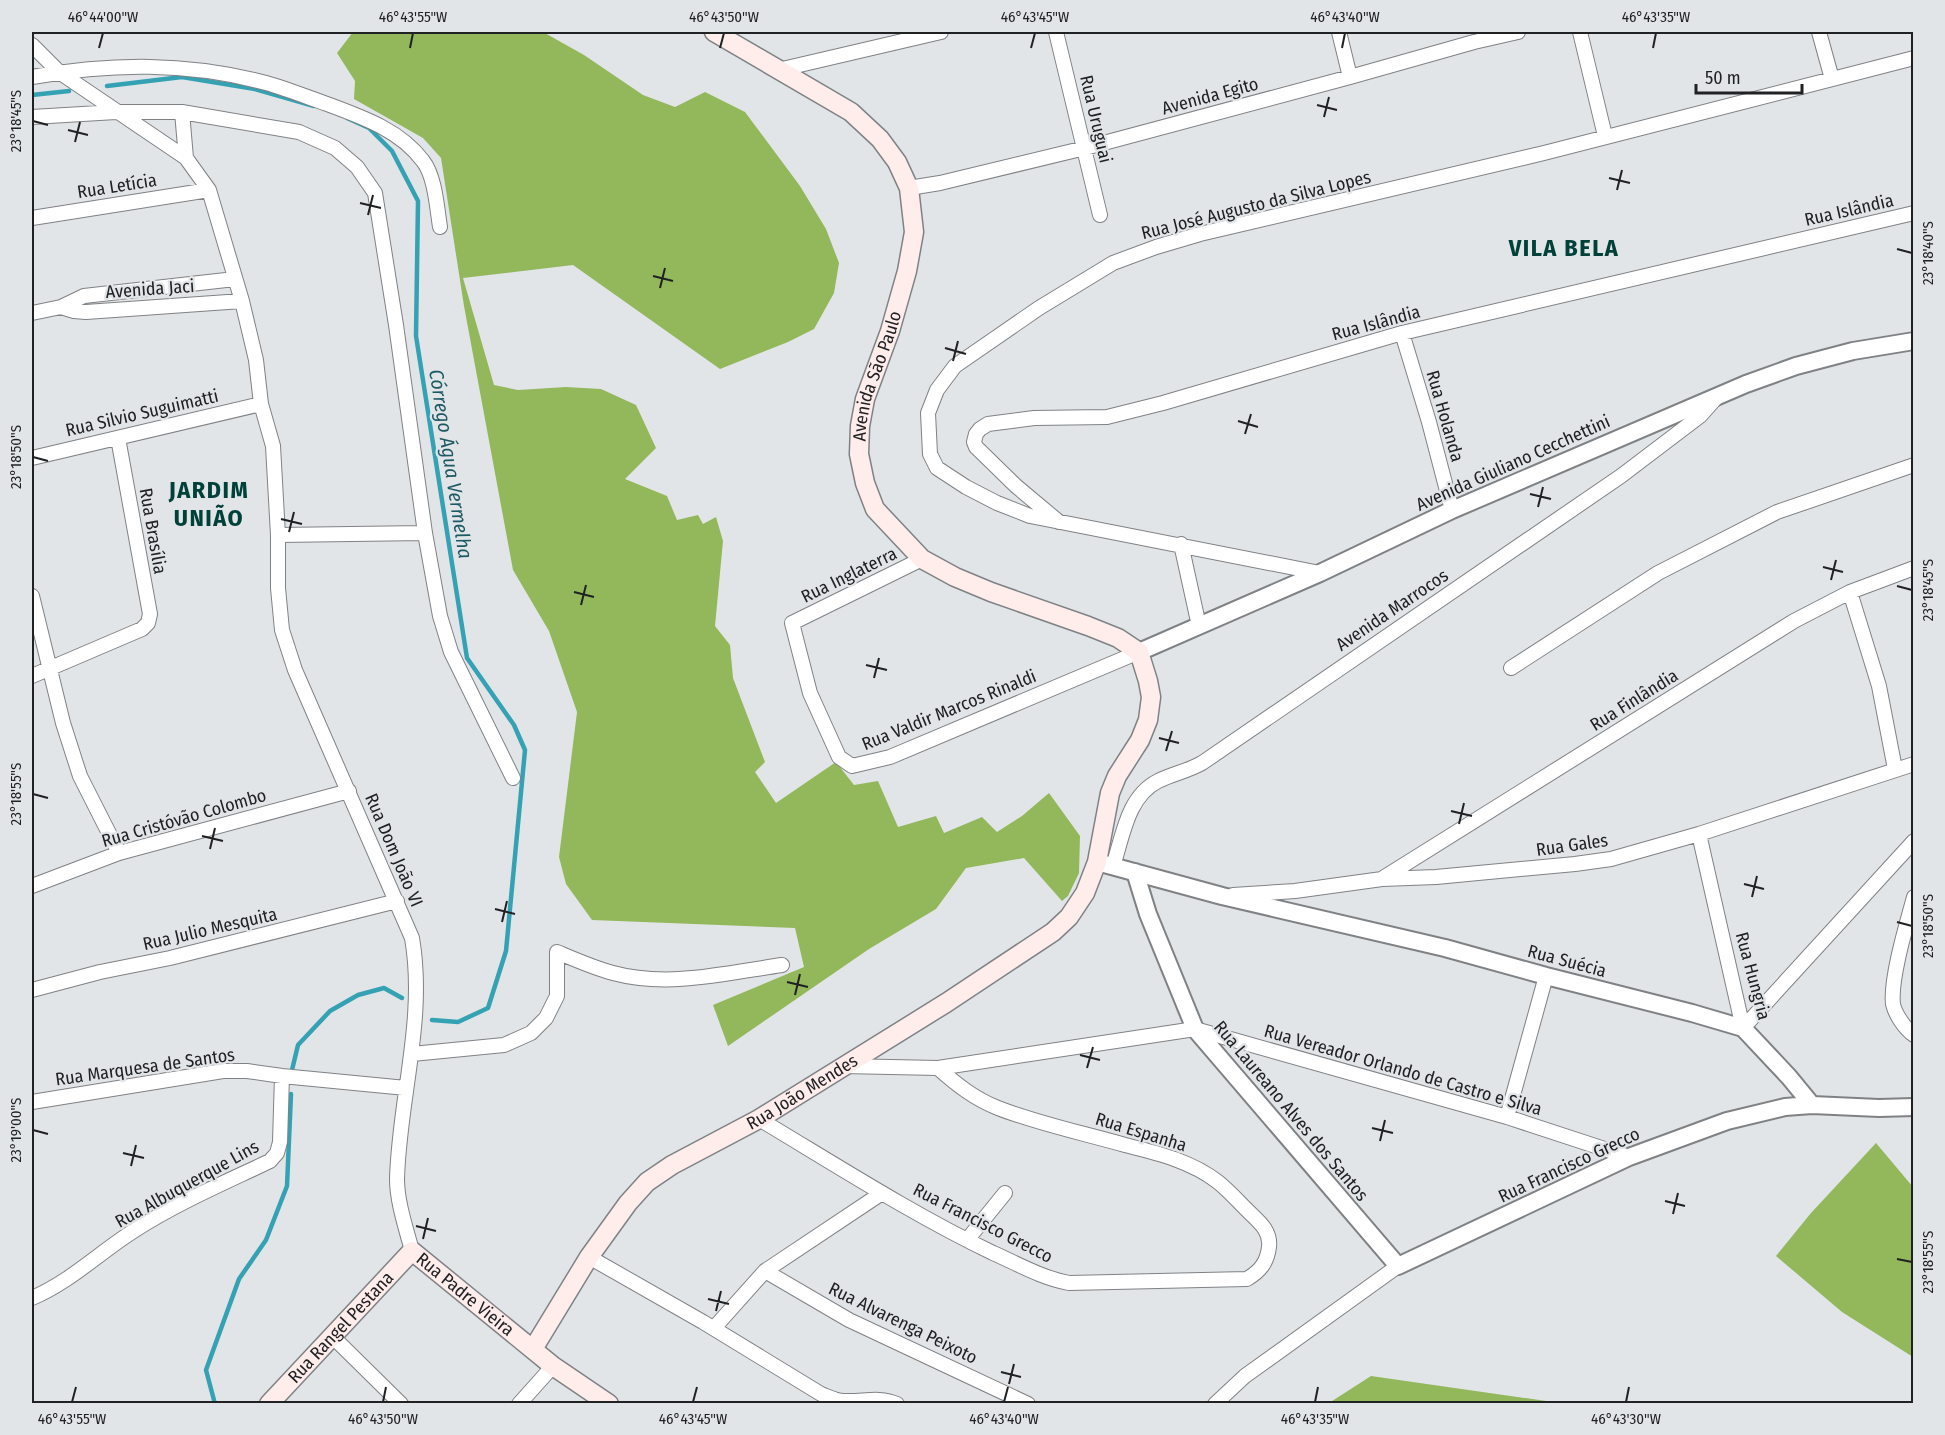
<svg xmlns="http://www.w3.org/2000/svg" width="1945" height="1435" viewBox="0 0 1945 1435" font-family="'Fira Sans Condensed',sans-serif">
	<style>
		.forest { fill: #92b85b }
		.lines { fill: none; stroke-linecap: round; stroke-linejoin: round }
		.stream { stroke: #34a2b3; stroke-width: 4.5 }
		.minor-casing { stroke: #7f8285; stroke-width: 16 }
		.tertiary-casing { stroke: #7f8285; stroke-width: 20 }
		.secondary-casing { stroke: #7f8285; stroke-width: 21 }
		.minor { stroke: #fff; stroke-width: 14 }
		.tertiary { stroke: #fff; stroke-width: 16 }
		.secondary { stroke: #ffedec; stroke-width: 18 }
		.ticks { fill: none; stroke: #202123; stroke-width: 2 }
		.labels { text-anchor: middle; dominant-baseline: central; stroke-width: 4.5; stroke-linejoin: round; paint-order: stroke }
		.street-label { font-size: 18px; fill: #202123; stroke: #e2e5e8 }
		.water-label { font-size: 20px; font-style: italic; fill: #1b5963; stroke: #e2e5e8 }
		.district-label { font-size: 24px; font-weight: bold; letter-spacing: 1.5px; fill: #004139; stroke: #e2e5e8 }
		.neatline { fill: none; stroke: #202123; stroke-width: 2 }
		.ticks-label { font-size: 15px; text-anchor: middle; fill: #202123 }
	</style>
	<rect width="100%" height="100%" fill="#e2e5e8"/>
	<path class="forest" d="M353 32H543L584 55 643 95 675 107 705 92 745 112 800 186 826 229 839 263 834 293 814 329 788 342 720 369 573 265 463 278 494 385 518 390 566 387 601 389 636 405 656 448 625 479 667 496 677 520 698 515 703 524 716 517 723 541 715 626 730 645 733 678 765 762 755 772 776 803 836 762 854 785 878 781 898 827 936 816 944 833 982 817 997 832 1022 816 1049 793 1080 836 1079 873 1068 896 1062 901 1024 858 966 868 936 909 869 949 728 1046 713 1005 804 967 795 928 592 920 566 884 559 857 577 712 549 631 513 570 464 306 441 158 423 138 354 99 355 81 337 53Z
		M1876 1143 1913 1187V1357L1842 1312 1776 1256 1811 1213Z
		M1371 1376 1560 1403H1329Z"/>
	<g class="lines">
		<path class="stream" d="M107 86 182 77 255 89 314 106
			M32 95 69 91
			M347 118 369 128 392 151 418 201 416 336 467 658 514 725 525 750 506 951 488 1008 458 1022 432 1020
			M292 1070 298 1045 330 1011 358 995 384 988 402 998
			M215 1404 206 1370 239 1279 266 1240 287 1186 291 1094"/>
		<defs>
			<path id="minor" d="M1056 32 1100 215
				M1339 32 1350 77
				M1580 32 1605 136
				M1819 32 1832 79
				M32 45 59 72 186 158 209 190 242 301 256 360 261 404 273 446 278 535V588L282 630 295 670 412 938C426 1019 399 1099 397 1179 397 1202 406 1228 412 1251
				M778 70 941 32
				M32 77C112 63 187 62 266 83 287 89 307 97 327 104 362 117 400 130 423 161 435 176 437 208 440 227
				M182 112 186 158
				M32 117 116 112H182L299 132 335 148 357 167 375 193 396 325 425 533 440 616 451 652 513 778
				M909 188 940 183 1085 148 1350 77 1474 42 1518 32
				M32 218 209 190
				M61 307 74 311 86 312 242 301
				M32 313 61 307 84 296 235 279
				M1402 333 1429 422 1452 510
				M32 458 261 404
				M1059 522 1016 486 976 447 974 442 976 434 980 429 988 424 1034 418 1107 417 1163 403 1402 333 1914 213
				M278 535 425 533
				M1181 544 1199 626
				M922 559 792 623 810 693 839 757 852 766 890 757 1139 652
				M1320 573 1030 516 997 503 966 487 937 468 930 454 928 413 937 390 955 366 1039 308 1113 263 1156 247 1200 234 1544 153 1914 58
				M1850 592 1879 686 1895 769
				M32 596 63 723 80 776 119 853
				M1511 668 1658 573 1777 512 1914 465
				M32 676 142 629 148 623 150 614 118 438
				M1699 834 1743 1028
				M1113 866C1123 836 1127 797 1158 781 1172 774 1188 771 1202 763L1621 476 1700 416 1716 398
				M1383 878 1794 621 1850 592 1914 568
				M32 886 119 853 349 791
				M1233 895 1295 891 1382 879 1436 877 1575 864 1611 859 1699 834 1914 764
				M1914 897C1907 923 1890 979 1893 1004 1895 1014 1905 1029 1914 1035
				M32 990 100 972 170 958 397 901
				M1743 1028 1914 841
				M412 1054 504 1045 531 1033 546 1018 557 996V952C576 960 594 968 613 973 668 988 727 973 782 965
				M843 1066 938 1068 1195 1029 1507 1117 1629 1157
				M32 1102 223 1071H247L282 1076 406 1088
				M1507 1117 1546 976
				M759 1119C836 1165 912 1214 993 1253 1018 1264 1042 1278 1069 1283L1247 1279C1260 1271 1267 1263 1269 1247 1271 1230 1258 1221 1247 1210 1238 1201 1228 1190 1218 1182 1191 1161 1157 1153 1125 1145 1083 1133 1039 1124 998 1108 975 1099 957 1085 938 1068
				M967 1240 1005 1193
				M589 1257 703 1322 821 1394C829 1397 836 1401 844 1401 864 1402 878 1396 897 1404
				M765 1271 849 1320 1028 1404
				M32 1298C70 1282 100 1252 135 1230 177 1203 224 1183 270 1161L277 1153 280 1142 282 1076
				M714 1328 765 1271 882 1193
				M333 1337 401 1404
				M519 1404 553 1366
				M1215 1404 1245 1376 1398 1266"/>
			<path id="tertiary" d="M1139 652 1320 573 1452 510 1746 384 1796 366 1853 351 1914 341
				M1097 862 1222 896 1445 948 1546 976 1692 1013 1743 1028 1789 1077 1812 1105
				M1135 872 1148 914 1195 1029 1398 1266 1629 1157 1727 1121 1785 1107 1812 1105 1879 1108 1914 1107"/>
			<g id="secondary">
				<path id="s1" d="M533 1349 589 1257 628 1203 647 1182 672 1165 759 1119 946 1003 1053 932 1069 917 1085 893 1097 862 1110 793 1117 776 1140 740 1148 720 1151 697 1148 681 1139 652 1118 638 1088 626 991 592 955 577 922 559 875 509 865 483 859 454 860 426 865 399 890 331 907 271 914 232 909 188 897 162 880 139 851 112 714 32"/>
				<path id="s2" d="M269 1404 412 1251 553 1366 609 1404"/>
			</g>
		</defs>
		<use href="#minor" class="minor-casing"/>
		<use href="#tertiary" class="tertiary-casing"/>
		<use href="#secondary" class="secondary-casing"/>
		<use href="#minor" class="minor"/>
		<use href="#tertiary" class="tertiary"/>
		<use href="#secondary" class="secondary"/>
	</g>
	<path class="ticks" d="M99 48 103 33M410 48 413 33M720 48 724 33M1031 48 1035 33M1342 48 1345 33M1653 48 1656 33M1317 105 1337 110M1324 117 1329 97M33 121 48 125M68 130 88 135M75 142 80 122M1609 178 1630 183M1617 190 1622 170M360 203 381 208M368 215 373 195M1897 249 1912 253M653 276 673 281M660 288 665 268M945 348 966 354M953 361 958 341M1238 421 1258 427M1245 434 1251 414M33 457 48 461M1530 494 1551 499M1538 507 1543 487M281 519 302 524M289 532 294 512M1823 567 1843 572M1831 580 1836 560M1897 586 1912 590M574 592 594 597M581 605 586 585M866 665 887 670M874 678 879 658M1159 738 1179 743M1166 751 1172 731M33 794 48 798M1451 811 1472 816M1459 824 1464 803M202 836 223 841M210 849 215 828M1744 884 1764 889M1752 897 1757 876M495 909 515 914M502 922 507 901M1897 922 1912 926M787 982 808 987M795 995 800 974M1080 1055 1100 1060M1087 1068 1093 1047M1372 1128 1393 1133M33 1130 48 1134M1380 1141 1385 1120M123 1153 144 1158M131 1166 136 1145M1665 1201 1685 1206M1673 1214 1678 1193M416 1226 436 1231M423 1239 428 1218M1897 1259 1912 1262M708 1299 729 1304M716 1311 721 1291M1001 1372 1021 1377M1009 1384 1014 1364M72 1402 76 1387M383 1402 386 1387M693 1402 697 1387M1004 1402 1008 1387M1315 1402 1318 1387M1626 1402 1629 1387"/>
	<g class="labels">
		<g class="street-label">
			<text transform="translate(1210 96) rotate(-15)">Avenida Egito</text>
			<text transform="translate(1096 119) rotate(77)">Rua Uruguai</text>
			<text transform="translate(117 186) rotate(-9)">Rua Letícia</text>
			<text transform="translate(1256 205) rotate(-14)">Rua José Augusto da Silva Lopes</text>
			<text transform="translate(1849 210) rotate(-13)">Rua Islândia</text>
			<text transform="translate(150 289) rotate(-4)">Avenida Jaci</text>
			<text transform="translate(1376 323) rotate(-15)">Rua Islândia</text>
			<text stroke="none"><textPath href="#s1" startOffset="1430">Avenida São Paulo</textPath></text>
			<text transform="translate(142 413) rotate(-13)">Rua Silvio Suguimatti</text>
			<text transform="translate(1445 416) rotate(74)">Rua Holanda</text>
			<text transform="translate(1513 463) rotate(-24)">Avenida Giuliano Cecchettini</text>
			<text transform="translate(153 531) rotate(80)">Rua Brasília</text>
			<text transform="translate(849 575) rotate(-26)">Rua Inglaterra</text>
			<text transform="translate(1392 610) rotate(-34)">Avenida Marrocos</text>
			<text transform="translate(1634 700) rotate(-32)">Rua Finlândia</text>
			<text transform="translate(949 710) rotate(-22)">Rua Valdir Marcos Rinaldi</text>
			<text transform="translate(184 818) rotate(-16)">Rua Cristóvão Colombo</text>
			<text transform="translate(1572 845) rotate(-8)">Rua Gales</text>
			<text transform="translate(394 850) rotate(67)">Rua Dom João VI</text>
			<text transform="translate(210 929) rotate(-13)">Rua Julio Mesquita</text>
			<text transform="translate(1567 961) rotate(15)">Rua Suécia</text>
			<text transform="translate(1753 976) rotate(75)">Rua Hungria</text>
			<text transform="translate(145 1067) rotate(-8)">Rua Marquesa de Santos</text>
			<text transform="translate(1403 1070) rotate(16)">Rua Vereador Orlando de Castro e Silva</text>
			<text stroke="none"><textPath href="#s1" startOffset="382">Rua João Mendes</textPath></text>
			<text transform="translate(1291 1111) rotate(50)">Rua Laureano Alves dos Santos</text>
			<text transform="translate(1141 1132) rotate(17)">Rua Espanha</text>
			<text transform="translate(1569 1165) rotate(-25)">Rua Francisco Grecco</text>
			<text transform="translate(187 1184) rotate(-29)">Rua Albuquerque Lins</text>
			<text transform="translate(983 1223) rotate(27)">Rua Francisco Grecco</text>
			<text stroke="none"><textPath href="#s2" startOffset="278">Rua Padre Vieira</textPath></text>
			<text transform="translate(903 1323) rotate(26)">Rua Alvarenga Peixoto</text>
			<text stroke="none"><textPath href="#s2" startOffset="105">Rua Rangel Pestana</textPath></text>
		</g>
		<g class="water-label">
			<text transform="translate(451 464) rotate(81)">Córrego Água Vermelha</text>
		</g>
		<g class="district-label">
			<text x="1564" y="248">VILA BELA</text>
			<text x="209" y="490">JARDIM<tspan x="209" dy="28">UNIÃO</tspan></text>
		</g>
	</g>
	<rect width="1945" height="1435" fill="none" stroke="#e2e5e8" stroke-width="66"/>
	<path d="M1696 84v9h106v-9" fill="none" stroke="#202123" stroke-width="3"/>
	<text x="1705" y="84" font-size="18" fill="#202123" stroke="#e2e5e8" stroke-width="4.5" paint-order="stroke">50 m</text>
	<rect x="33" y="33" width="1879" height="1369" class="neatline"/>
	<g class="ticks-label">
		<text x="103" y="22">46°44'00"W</text>
		<text x="413" y="22">46°43'55"W</text>
		<text x="724" y="22">46°43'50"W</text>
		<text x="1035" y="22">46°43'45"W</text>
		<text x="1345" y="22">46°43'40"W</text>
		<text x="1656" y="22">46°43'35"W</text>
		<text transform="translate(16 121) rotate(-90)" y="5">23°18'45"S</text>
		<text transform="translate(1928 253) rotate(-90)" y="5">23°18'40"S</text>
		<text transform="translate(16 457) rotate(-90)" y="5">23°18'50"S</text>
		<text transform="translate(1928 590) rotate(-90)" y="5">23°18'45"S</text>
		<text transform="translate(16 794) rotate(-90)" y="5">23°18'55"S</text>
		<text transform="translate(1928 926) rotate(-90)" y="5">23°18'50"S</text>
		<text transform="translate(16 1130) rotate(-90)" y="5">23°19'00"S</text>
		<text transform="translate(1928 1262) rotate(-90)" y="5">23°18'55"S</text>
		<text x="72" y="1424">46°43'55"W</text>
		<text x="383" y="1424">46°43'50"W</text>
		<text x="693" y="1424">46°43'45"W</text>
		<text x="1004" y="1424">46°43'40"W</text>
		<text x="1315" y="1424">46°43'35"W</text>
		<text x="1626" y="1424">46°43'30"W</text>
	</g>
</svg>
